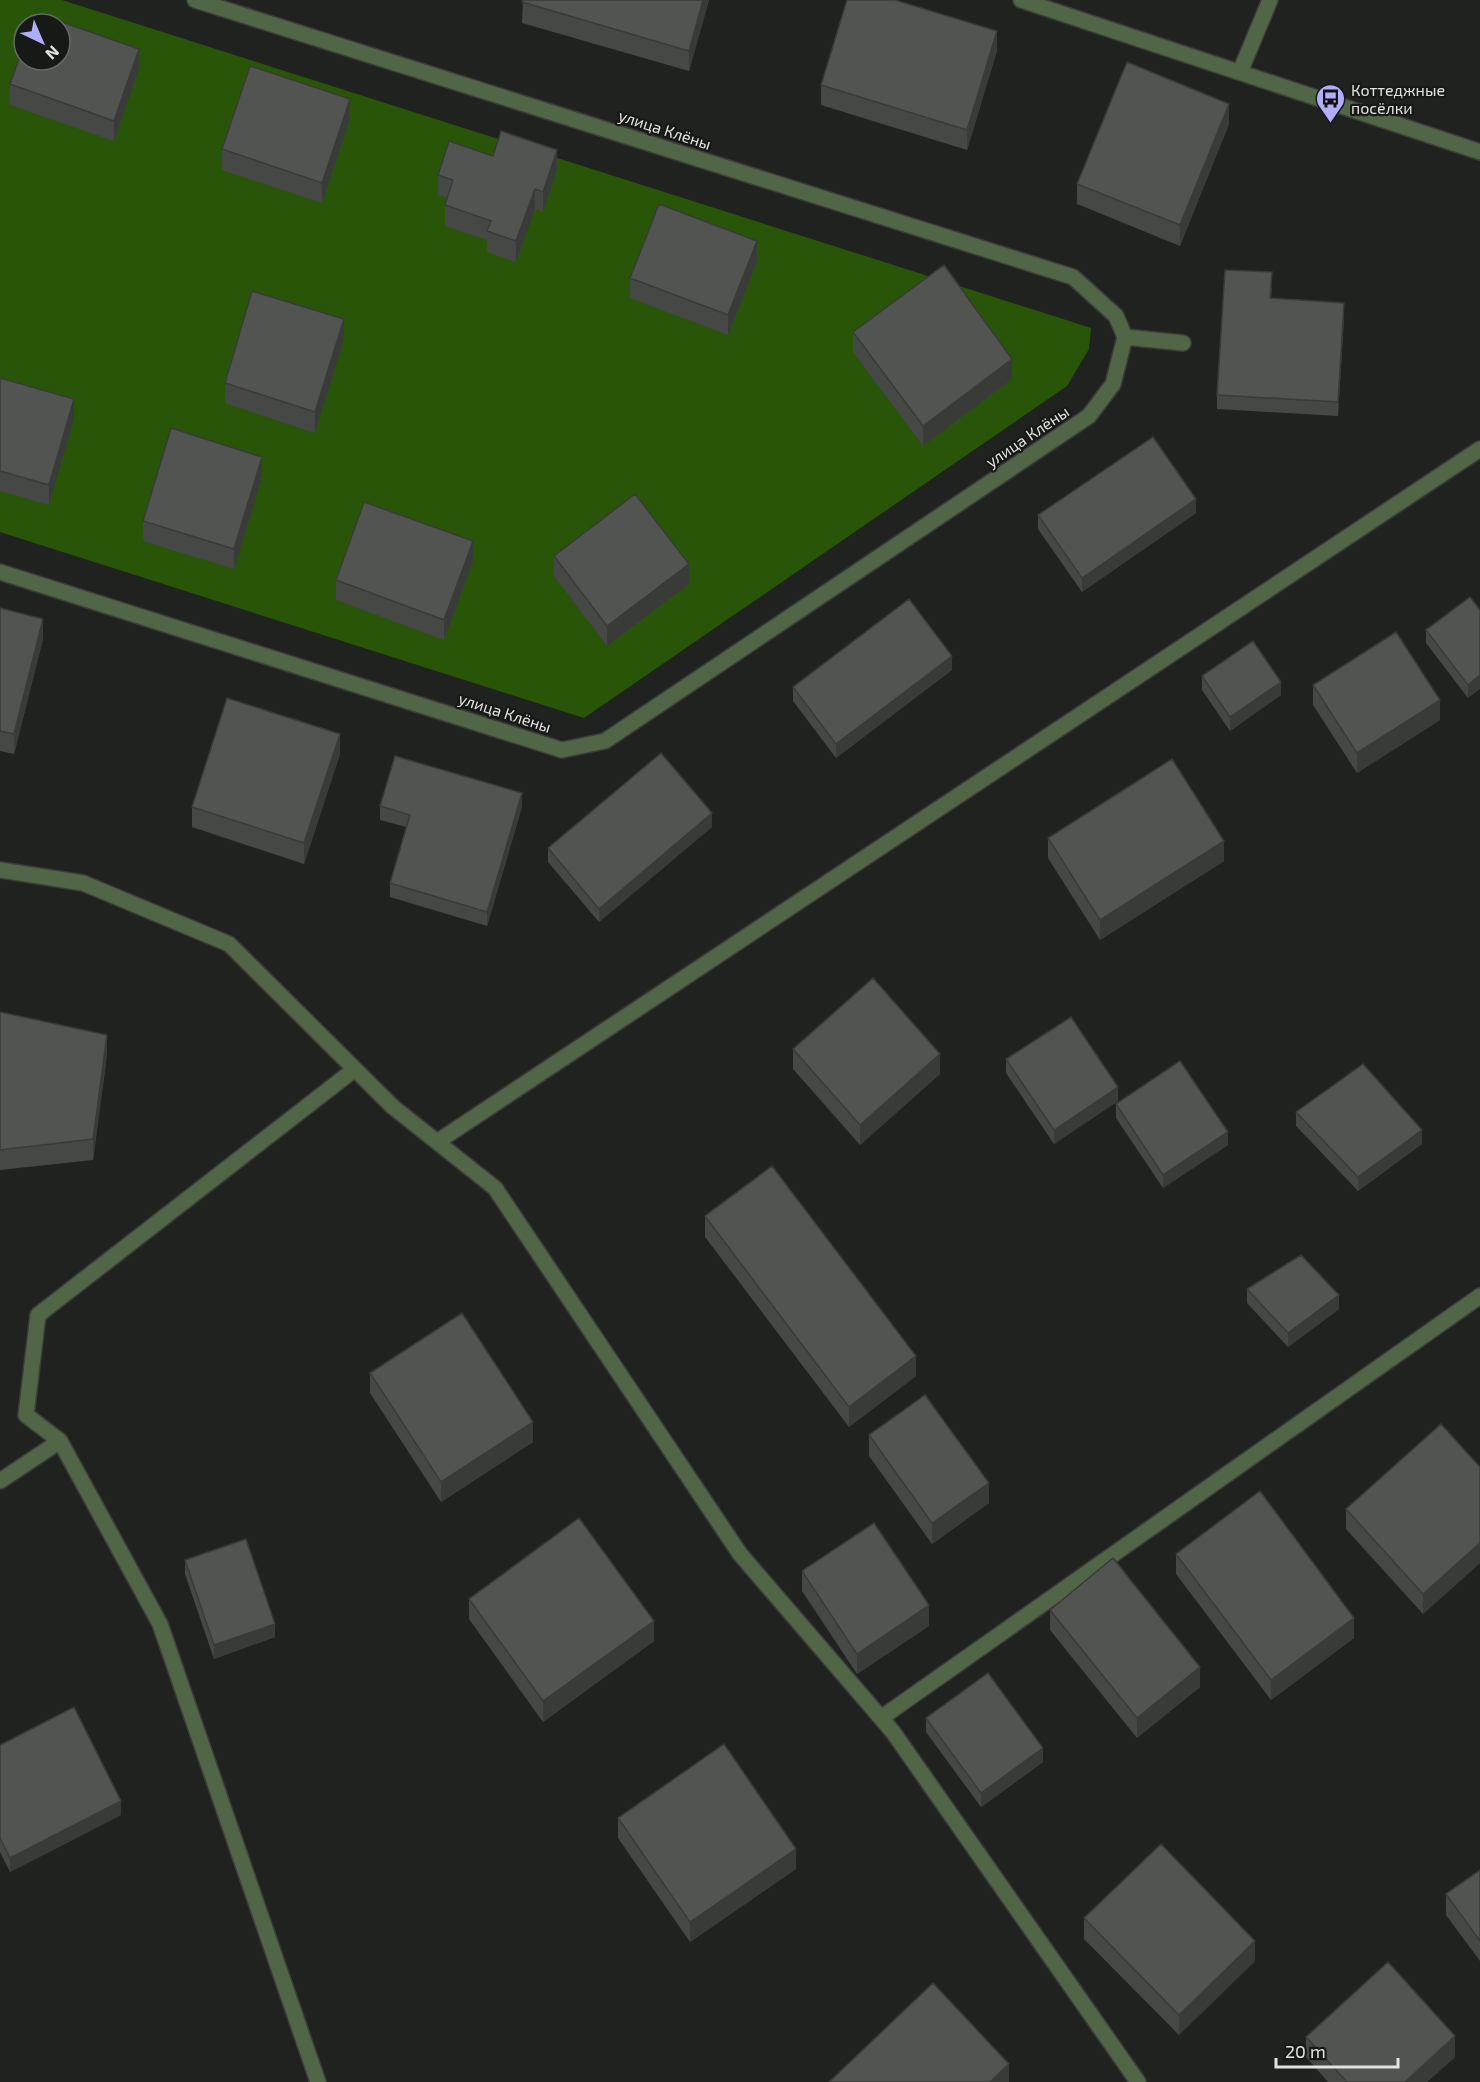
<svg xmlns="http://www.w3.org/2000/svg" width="1480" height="2082" viewBox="0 0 1480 2082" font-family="'Exo 2',sans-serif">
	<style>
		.green { fill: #295508; fill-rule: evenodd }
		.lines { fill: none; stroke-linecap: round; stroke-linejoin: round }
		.minor-casing { stroke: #3b3d3a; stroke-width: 18 }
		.minor { stroke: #516547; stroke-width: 15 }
		.wall { fill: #464845 }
		.shaded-wall { fill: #393b38 }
		.building { fill: #515450; stroke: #393b38; stroke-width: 1.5 }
		.labels { text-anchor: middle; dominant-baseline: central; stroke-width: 4.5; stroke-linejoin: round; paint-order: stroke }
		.poi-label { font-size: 16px; fill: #e1e3e0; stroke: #161915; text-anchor: start }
		.street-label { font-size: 16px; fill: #e1e3e0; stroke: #161915 }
	</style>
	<rect width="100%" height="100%" fill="#20221f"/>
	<path class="green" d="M0 0H62L1091 328 1089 349 1067 386 584 718 0 532ZM24 24H60V60H24Z"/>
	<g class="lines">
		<defs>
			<path id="minor" d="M1021 0 1480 152
				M1240 72 1270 0
				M1125 337 1183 343
				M0 572 562 750 605 741 1089 416 1113 384 1125 337 1116 316 1073 277 195 0
				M0 870 83 883 229 944 393 1107 495 1188 740 1554 893 1732 1138 2082
				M437 1142 1480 449
				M0 1481 60 1441
				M881 1718 1480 1296
				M318 2082 160 1624 60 1441 26 1415 38 1315 355 1069"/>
		</defs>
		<use href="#minor" class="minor-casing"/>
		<use href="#minor" class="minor"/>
	</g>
	<path class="wall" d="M523 0H709L689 71 522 23Z
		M997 51 967 150 821 105V85Z
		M139 69 114 141 10 105V84Z
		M350 119 322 203 222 170V149Z
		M1229 124 1180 246 1077 204V184Z
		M493 156 557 170 543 212 535 209 516 262 487 252V240L445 226V205L447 198 438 195V175Z
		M757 262 728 335 630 298V278Z
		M1272 286 1271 298 1344 317 1338 416 1217 409V395Z
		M853 332 1012 379 923 446 853 352Z
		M344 339 315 433 225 403V383Z
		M0 378 74 419 49 505 0 491Z
		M262 477 234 569 143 541V521Z
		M1196 513 1082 592 1038 529V515Z
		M554 556 689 584 607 646 554 576Z
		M473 562 444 640 336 600V580Z
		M1470 597 1468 698 1426 643V630Z
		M0 608 43 639 14 754 0 751Z
		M952 670 836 758 793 701V687Z
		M1202 676 1281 695 1230 731 1202 690Z
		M1313 685 1440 720 1357 773 1313 705Z
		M340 754 304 864 192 827V807Z
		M380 806 522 807 487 926 390 897V883L406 827 380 820Z
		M712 827 599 922 548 862V848Z
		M1048 838 1224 861 1100 940 1048 858Z
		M0 1012 107 1055 93 1160 0 1170Z
		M793 1049 940 1074 860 1145 793 1069Z
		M1006 1059 1118 1101 1054 1144 1006 1073Z
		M1116 1104 1228 1145 1163 1188 1116 1118Z
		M1296 1112 1422 1144 1358 1191 1296 1126Z
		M705 1216 916 1376 849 1427 705 1237Z
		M1247 1289 1339 1309 1288 1347 1247 1303Z
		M370 1373 533 1442 441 1502 370 1393Z
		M869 1435 989 1503 932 1544 869 1456Z
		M1480 1467V1563L1423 1614 1346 1529V1509Z
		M1176 1554 1354 1638 1271 1700 1176 1574Z
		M185 1560 275 1637 214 1659 185 1574Z
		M802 1571 929 1626 857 1674 802 1591Z
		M469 1599 654 1641 543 1722 469 1619Z
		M1050 1610 1200 1687 1137 1738 1050 1630Z
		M926 1718 1043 1762 981 1807 926 1732Z
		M0 1745 121 1815 10 1872 0 1852Z
		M618 1818 796 1869 690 1942 618 1838Z
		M1480 1870V1961L1446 1915V1894Z
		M1084 1918 1255 1961 1179 2035 1084 1939Z
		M1306 2037 1455 2057 1427 2082H1328L1306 2057Z"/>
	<path class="shaded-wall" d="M703 0H709L689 71V51Z
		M997 31V51L967 150V130Z
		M139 49V69L114 141V121Z
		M350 99V119L322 203V183Z
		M1229 104V124L1180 246V225Z
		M557 150V170L543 212V192Z
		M535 189V209L516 262V241Z
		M757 241V262L728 335V315Z
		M1344 303V317L1338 416V402Z
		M344 319V339L315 433V412Z
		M1012 359V379L923 446V426Z
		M74 399V419L49 505V485Z
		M262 457V477L234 569V549Z
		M1196 499V513L1082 592V578Z
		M473 541V562L444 640V620Z
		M689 564V584L607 646V626Z
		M43 619V639L14 754V734Z
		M952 656V670L836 758V744Z
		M1480 675V689L1468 698V685Z
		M1281 682V695L1230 731V717Z
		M1440 700V720L1357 773V753Z
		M340 734V754L304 864V843Z
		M522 793V807L487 926V912Z
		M712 813V827L599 922V909Z
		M1224 841V861L1100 940V920Z
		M107 1035V1055L93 1160V1139Z
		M940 1054V1074L860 1145V1125Z
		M1118 1087V1101L1054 1144V1130Z
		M1422 1130V1144L1358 1191V1177Z
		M1228 1132V1145L1163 1188V1175Z
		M1339 1295V1309L1288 1347V1333Z
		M916 1356V1376L849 1427V1407Z
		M533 1422V1442L441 1502V1482Z
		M989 1483V1503L932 1544V1523Z
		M1480 1543V1563L1423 1614V1594Z
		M929 1605V1626L857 1674V1654Z
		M1354 1618V1638L1271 1700V1680Z
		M654 1621V1641L543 1722V1701Z
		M275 1624V1637L214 1659V1645Z
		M1200 1667V1687L1137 1738V1718Z
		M1043 1748V1762L981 1807V1793Z
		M121 1801V1815L10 1872V1858Z
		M796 1849V1869L690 1942V1922Z
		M1255 1941V1961L1179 2035V2015Z
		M1455 2036V2057L1427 2082H1405Z
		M1009 2064V2082H990Z"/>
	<path class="building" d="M523 0H703L689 51 522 2Z
		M847 0H895L997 31 967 130 821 85Z
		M36 13 139 49 114 121 10 84 24 45V60H60V24H32Z
		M1127 62 1229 104 1180 225 1077 184Z
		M250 66 350 99 322 183 222 149Z
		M501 131 557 150 543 192 535 189 516 241 487 231 491 221 445 205 453 180 438 175 449 141 493 156Z
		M659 204 757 241 728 315 630 278Z
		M944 265 1012 359 923 426 853 332Z
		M1225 270 1272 272 1270 298 1344 303 1338 402 1217 395Z
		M252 291 344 319 315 412 225 383Z
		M0 378 74 399 49 485 0 471Z
		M171 428 262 457 234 549 143 521Z
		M1153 437 1196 499 1082 578 1038 515Z
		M635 494 689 564 607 626 554 556Z
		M364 502 473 541 444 620 336 580Z
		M1470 597 1480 610V675L1468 685 1426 630Z
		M909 599 952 656 836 744 793 687Z
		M0 608 43 619 14 734 0 731Z
		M1396 632 1440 700 1357 753 1313 685Z
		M1253 641 1281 682 1230 717 1202 676Z
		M227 698 340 734 304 843 192 807Z
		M661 753 712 813 599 909 548 848Z
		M395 756 522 793 487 912 390 883 410 815 380 806Z
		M1172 759 1224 841 1100 920 1048 838Z
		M873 978 940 1054 860 1125 793 1049Z
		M0 1012 107 1035 93 1139 0 1150Z
		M1071 1017 1118 1087 1054 1130 1006 1059Z
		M1180 1061 1228 1132 1163 1175 1116 1104Z
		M1363 1064 1422 1130 1358 1177 1296 1112Z
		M772 1166 916 1356 849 1407 705 1216Z
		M1301 1255 1339 1295 1288 1333 1247 1289Z
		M462 1313 533 1422 441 1482 370 1373Z
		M925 1395 989 1483 932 1523 869 1435Z
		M1441 1424 1480 1467V1543L1423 1594 1346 1509Z
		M1260 1491 1354 1618 1271 1680 1176 1554Z
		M579 1518 654 1621 543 1701 469 1599Z
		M874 1523 929 1605 857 1654 802 1571Z
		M246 1539 275 1624 214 1645 185 1560Z
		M1113 1558 1200 1667 1137 1718 1050 1610Z
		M988 1673 1043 1748 981 1793 926 1718Z
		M74 1707 121 1801 10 1858 0 1838V1745Z
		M724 1744 796 1849 690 1922 618 1818Z
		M1161 1844 1255 1941 1179 2015 1084 1918Z
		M1480 1870V1941L1446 1894Z
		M1388 1962 1455 2036 1405 2082H1347L1306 2037Z
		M933 1983 1009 2064 990 2082H829Z"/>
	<defs>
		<symbol id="bus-pin" viewBox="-11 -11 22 30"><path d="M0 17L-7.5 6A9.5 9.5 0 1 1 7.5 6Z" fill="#b1adfa" stroke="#161915"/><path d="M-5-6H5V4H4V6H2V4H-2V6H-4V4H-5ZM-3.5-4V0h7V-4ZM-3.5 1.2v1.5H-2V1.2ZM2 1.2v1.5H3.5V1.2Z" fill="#111"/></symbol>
	</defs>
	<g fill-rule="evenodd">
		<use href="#bus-pin" x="1314" y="82" width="33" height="45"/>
	</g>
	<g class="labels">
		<g class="poi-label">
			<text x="1351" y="89">Коттеджные<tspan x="1351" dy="18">посёлки</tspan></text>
		</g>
		<g class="street-label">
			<text transform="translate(665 129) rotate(18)">улица Клёны</text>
			<text transform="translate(1027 436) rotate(-34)">улица Клёны</text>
			<text transform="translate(505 712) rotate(18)">улица Клёны</text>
		</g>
	</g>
	<g transform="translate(42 42) rotate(136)"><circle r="28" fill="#161915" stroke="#676a66" stroke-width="1.5"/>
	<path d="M0-4.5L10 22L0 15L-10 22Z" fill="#b1adfa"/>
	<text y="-9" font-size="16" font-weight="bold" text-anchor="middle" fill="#e1e3e0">N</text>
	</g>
	<path d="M1276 2058v9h122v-9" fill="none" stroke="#e1e3e0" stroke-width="3"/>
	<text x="1285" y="2058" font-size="18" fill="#e1e3e0" stroke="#161915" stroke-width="4.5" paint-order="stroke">20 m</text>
</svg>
